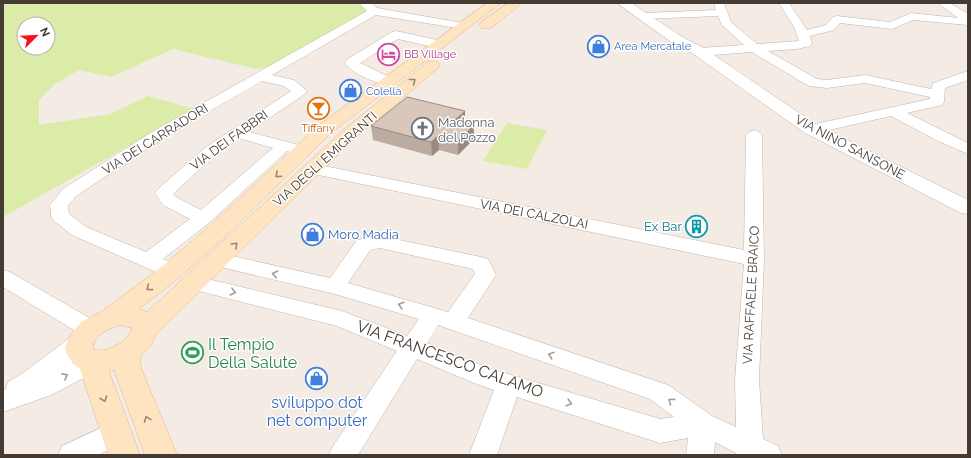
<svg xmlns="http://www.w3.org/2000/svg" width="971" height="458" viewBox="0 0 971 458" font-family="Raleway,sans-serif">
	<style>
		.green { fill: #dbeca8; fill-rule: evenodd }
		.lines { fill: none; stroke-linecap: round; stroke-linejoin: round }
		.minor-casing { stroke: #c3b4a8; stroke-width: 1 }
		.tertiary-casing { stroke: #c3b4a8; stroke-width: 1 }
		.secondary-casing { stroke: #dbb990; stroke-width: 1 }
		.minor { fill: #fff; fill-rule: evenodd }
		.tertiary { fill: #fff; fill-rule: evenodd }
		.secondary { fill: #ffe4c2; fill-rule: evenodd }
		.wall { fill: #bbaba1 }
		.shaded-wall { fill: #988b83 }
		.building { fill: #d9c7bb; stroke: #988b83 }
		.oneway { stroke: #998773 }
		.oneway2 { stroke: #a29d99 }
		.labels { text-anchor: middle; dominant-baseline: central; stroke-width: 3; stroke-linejoin: round; paint-order: stroke }
		.far-shop-label { font-size: 11px; fill: #366cbe; stroke: #fff; text-anchor: start }
		.far-hotel-label { font-size: 11px; fill: #b23c85; stroke: #fff; text-anchor: start }
		.far-food-label { font-size: 11px; fill: #c56008; stroke: #fff }
		.worship-label { font-size: 13px; fill: #5b616d; stroke: #fff; text-anchor: start }
		.street-label { font-size: 13px; fill: #463b33; stroke: #fff }
		.culture-label { font-size: 13px; fill: #0d838f; stroke: #fff; text-anchor: end }
		.shop-label { font-size: 13px; fill: #366cbe; stroke: #fff; text-anchor: start }
		.near-leisure-label { font-size: 16px; fill: #27864d; stroke: #fff; text-anchor: start }
		.near-street-label { font-size: 16px; fill: #463b33; stroke: #fff }
		.near-shop-label { font-size: 16px; fill: #366cbe; stroke: #fff }
	</style>
	<rect width="100%" height="100%" fill="#f4ebe4"/>
	<path class="green" d="M3 3H355L369 10 269 67 256 69 173 49 111 77 79 70 55 84 39 100V125L110 114 148 96 194 109 3 217ZM24 24H48V48H24Z
		M507 123 547 130 527 169 483 161Z"/>
	<g class="lines">
		<defs>
			<path id="minor" d="M359 3H371L377 8 463 23 467 24 469 26 467 28 463 29 376 15 272 75 294 80 307 91 305 94 249 132 299 145 301 148 299 151 293 153 287 151 210 222 163 259 179 266 182 271 179 276 172 278 165 276 72 235 53 220 51 216 50 205 63 189 152 132 367 11ZM262 81 284 86 291 91 206 147 158 189 155 193 163 205 190 219 146 252 86 227 69 214 68 206 75 197 162 138ZM239 138 273 148 201 210 176 197 173 194 201 168Z
				M714 3H724L731 22 757 44 799 41 794 27 779 3H789L807 30 826 25 833 17 837 16 890 22 911 13 958 18 938 3H950L968 14V25L913 20 892 29 840 23 834 30 810 36 812 43 810 46 797 49 768 51 817 79 827 80 865 75 931 89 933 83 968 71V80L945 88 944 102 942 105 907 113 968 143V154L936 140 891 116 811 134 806 132 803 129 806 126 930 99V97L865 83 827 88 809 86 752 52 700 56 696 55 694 52 696 49 700 48 744 45 722 25 718 16 643 19 637 16 643 13 716 10Z
				M396 31 442 41 444 44 442 47 438 48 398 39 360 63C366 66 393 78 395 81L393 84C381 87 351 73 345 63L346 60 392 32Z
				M754 130 759 132 762 135 764 259 759 380 763 439 778 446 782 455H736V453L715 442 714 455H686L688 438 660 443 517 397 497 455H469L494 390 474 383 417 359 358 455H329L333 446 397 351 337 326 195 290 188 288 184 283 188 278 195 276 342 311 407 336 419 319 335 294 212 265 209 260 212 255 219 253 330 278 357 240 380 236 481 257 488 259 496 275 468 318 668 385 712 416 736 427 735 380 744 264 314 174 308 173 306 169 308 165 314 164 744 250 746 135 749 132ZM380 248 473 269 475 274 448 312 348 283 370 250ZM438 325 650 399 674 417 660 419 488 368 427 343Z
				M3 270 10 272 98 323 101 329 98 335 90 338 86 336 91 343 87 349 73 361 93 353 101 355 105 362 101 369 51 395 3 412V390H5L8 382 23 373 71 337 79 334 82 335 3 287Z
				M116 421 125 425 129 433 125 441 99 455H58L62 446Z"/>
			<path id="tertiary" d="M617 3H631L684 38 702 47 817 125 968 200V214L961 213 805 133 692 53 674 44Z"/>
			<path id="secondary" d="M487 3H501L331 133 229 233 180 277 139 309 147 312 342 131 428 62 433 61 438 62 440 65 438 68 354 139 157 333 151 345 140 357 141 368 177 455H145L114 370 109 371 140 455H108L80 369 73 364 66 352 65 347 71 334 81 322 101 312 164 265 213 223 319 125ZM121 325 132 328C131 340 104 355 93 349 92 336 109 328 121 325Z
				M508 3H522L491 28H481L479 25 481 22Z"/>
		</defs>
		<use href="#minor" class="minor-casing"/>
		<use href="#tertiary" class="tertiary-casing"/>
		<use href="#secondary" class="secondary-casing"/>
		<use href="#minor" class="minor"/>
		<use href="#tertiary" class="tertiary"/>
		<use href="#secondary" class="secondary"/>
	</g>
	<path class="wall" d="M371 126 474 139 458 155 439 150 432 156 373 140Z"/>
	<path class="shaded-wall" d="M465 111V125L455 120Z
		M474 125V139L458 155V141Z
		M438 136 439 150 432 156 431 142Z"/>
	<path class="building" d="M407 97 465 111 455 120 474 125 458 141 438 136 431 142 371 126Z"/>
	<defs><path id="oneway-chevron" d="M-2-3.5L2.5 0L-2 3.5" fill="none" stroke-width="1.6" stroke-linecap="round" stroke-linejoin="round"/></defs>
	<g class="oneway">
		<use href="#oneway-chevron" transform="translate(413 81) rotate(-38)"/>
		<use href="#oneway-chevron" transform="translate(278 175) rotate(137)"/>
		<use href="#oneway-chevron" transform="translate(235 245) rotate(-45)"/>
		<use href="#oneway-chevron" transform="translate(149 288) rotate(143)"/>
		<use href="#oneway-chevron" transform="translate(104 399) rotate(71)"/>
		<use href="#oneway-chevron" transform="translate(147 419) rotate(-111)"/>
	</g>
	<g class="oneway2">
		<use href="#oneway-chevron" transform="translate(275 274) rotate(-168)"/>
		<use href="#oneway-chevron" transform="translate(233 292) rotate(14)"/>
		<use href="#oneway-chevron" transform="translate(401 305) rotate(-164)"/>
		<use href="#oneway-chevron" transform="translate(551 355) rotate(-161)"/>
		<use href="#oneway-chevron" transform="translate(65 376) rotate(-27)"/>
		<use href="#oneway-chevron" transform="translate(671 401) rotate(-143)"/>
		<use href="#oneway-chevron" transform="translate(569 403) rotate(17)"/>
	</g>
	<defs>
		<symbol id="shop-ring" viewBox="-11 -11 22 22"><circle r="9.5" fill="#fff" stroke="#3f7fe0" stroke-width="1.5"/><path d="M-5-2.5h2.3a2.7 3.5 0 0 1 5.4 0H5L5.5 6h-11ZM-1.5-2.5h3a1.5 2.3 0 0 0-3 0Z" fill="#3f7fe0"/></symbol>
		<symbol id="hotel-ring" viewBox="-11 -11 22 22"><circle r="9.5" fill="#fff" stroke="#d1479c" stroke-width="1.5"/><path d="M-6-4.5h1.5V1H6V5H4.5V3h-9V5H-6ZM-4 0a1.8 1.8 0 1 1 3.6 0ZM.5 0V-2.5h3Q6-2.5 6 0Z" fill="#d1479c"/></symbol>
		<symbol id="bar-ring" viewBox="-11 -11 22 22"><circle r="9.5" fill="#fff" stroke="#e8710a" stroke-width="1.5"/><path d="M-6-5H6L.8 .8V4.5H3.5V6h-7V4.5H-.8V.8Z" fill="#e8710a"/></symbol>
		<symbol id="church-ring" viewBox="-11 -11 22 22"><circle r="9.5" fill="#fff" stroke="#6b7280" stroke-width="1.5"/><path d="M-1.2-6h2.4v3.5h3.3v2.4h-3.3V6h-2.4V-.1h-3.3v-2.4h3.3Z" fill="#6b7280"/></symbol>
		<symbol id="building-ring" viewBox="-11 -11 22 22"><circle r="9.5" fill="#fff" stroke="#0f9aa8" stroke-width="1.5"/><path d="M-4-6H4V6H1V3H-1V6H-4ZM-2.5-4.3h1.7v1.8h-1.7ZM.8-4.3h1.7v1.8H.8ZM-2.5-1h1.7V.8h-1.7ZM.8-1h1.7V.8H.8Z" fill="#0f9aa8"/></symbol>
		<symbol id="stadium-ring" viewBox="-11 -11 22 22"><circle r="9.5" fill="#fff" stroke="#2e9e5b" stroke-width="1.5"/><path d="M0-5a6.5 5 0 1 0 0 10a6.5 5 0 1 0 0-10ZM-3.5-1.8h7v3.6h-7Z" fill="#2e9e5b"/></symbol>
	</defs>
	<g fill-rule="evenodd">
		<use href="#shop-ring" x="586" y="34" width="25" height="25"/>
		<use href="#hotel-ring" x="376" y="42" width="25" height="25"/>
		<use href="#shop-ring" x="338" y="78" width="25" height="25"/>
		<use href="#bar-ring" x="306" y="96" width="25" height="25"/>
		<use href="#church-ring" x="410" y="116" width="25" height="25"/>
		<use href="#building-ring" x="684" y="214" width="25" height="25"/>
		<use href="#shop-ring" x="300" y="222" width="25" height="25"/>
		<use href="#stadium-ring" x="180" y="340" width="25" height="25"/>
		<use href="#shop-ring" x="304" y="366" width="25" height="25"/>
	</g>
	<g class="labels">
		<g class="far-shop-label">
			<text x="614" y="46">Area Mercatale</text>
			<text x="366" y="91">Colella</text>
		</g>
		<g class="far-hotel-label">
			<text x="404" y="54">BB Village</text>
		</g>
		<g class="far-food-label">
			<text x="318" y="128">Tiffany</text>
		</g>
		<g class="worship-label">
			<text x="438" y="122">Madonna<tspan x="438" dy="15">del Pozzo</tspan></text>
		</g>
		<g class="street-label">
			<text transform="translate(155 139) rotate(-32)">VIA DEI CARRADORI</text>
			<text transform="translate(229 140) rotate(-36)">VIA DEI FABBRI</text>
			<text transform="translate(850 147) rotate(28)">VIA NINO SANSONE</text>
			<text transform="translate(325 159) rotate(-42)">VIA DEGLI EMIGRANTI</text>
			<text transform="translate(534 214) rotate(11)">VIA DEI CALZOLAI</text>
			<text transform="translate(751 295) rotate(-87)">VIA RAFFAELE BRAICO</text>
		</g>
		<g class="culture-label">
			<text x="682" y="226">Ex Bar</text>
		</g>
		<g class="shop-label">
			<text x="328" y="234">Moro Madia</text>
		</g>
		<g class="near-leisure-label">
			<text x="208" y="344">Il Tempio<tspan x="208" dy="18">Della Salute</tspan></text>
		</g>
		<g class="near-street-label">
			<text transform="translate(450 359) rotate(20)">VIA FRANCESCO CALAMO</text>
		</g>
		<g class="near-shop-label">
			<text x="317" y="402">sviluppo dot<tspan x="317" dy="18">net computer</tspan></text>
		</g>
	</g>
	<rect width="971" height="458" fill="none" stroke="#463b33" stroke-width="8"/>
	<g transform="translate(36 36) rotate(66)"><circle r="19" fill="#ffffff" stroke="#b5b1ad"/>
	<path d="M0-3L7 15L0 10L-7 15Z" fill="#ff0f1b"/>
	<text y="-6" font-size="11" font-weight="bold" text-anchor="middle" fill="#463b33">N</text>
	</g>
</svg>
